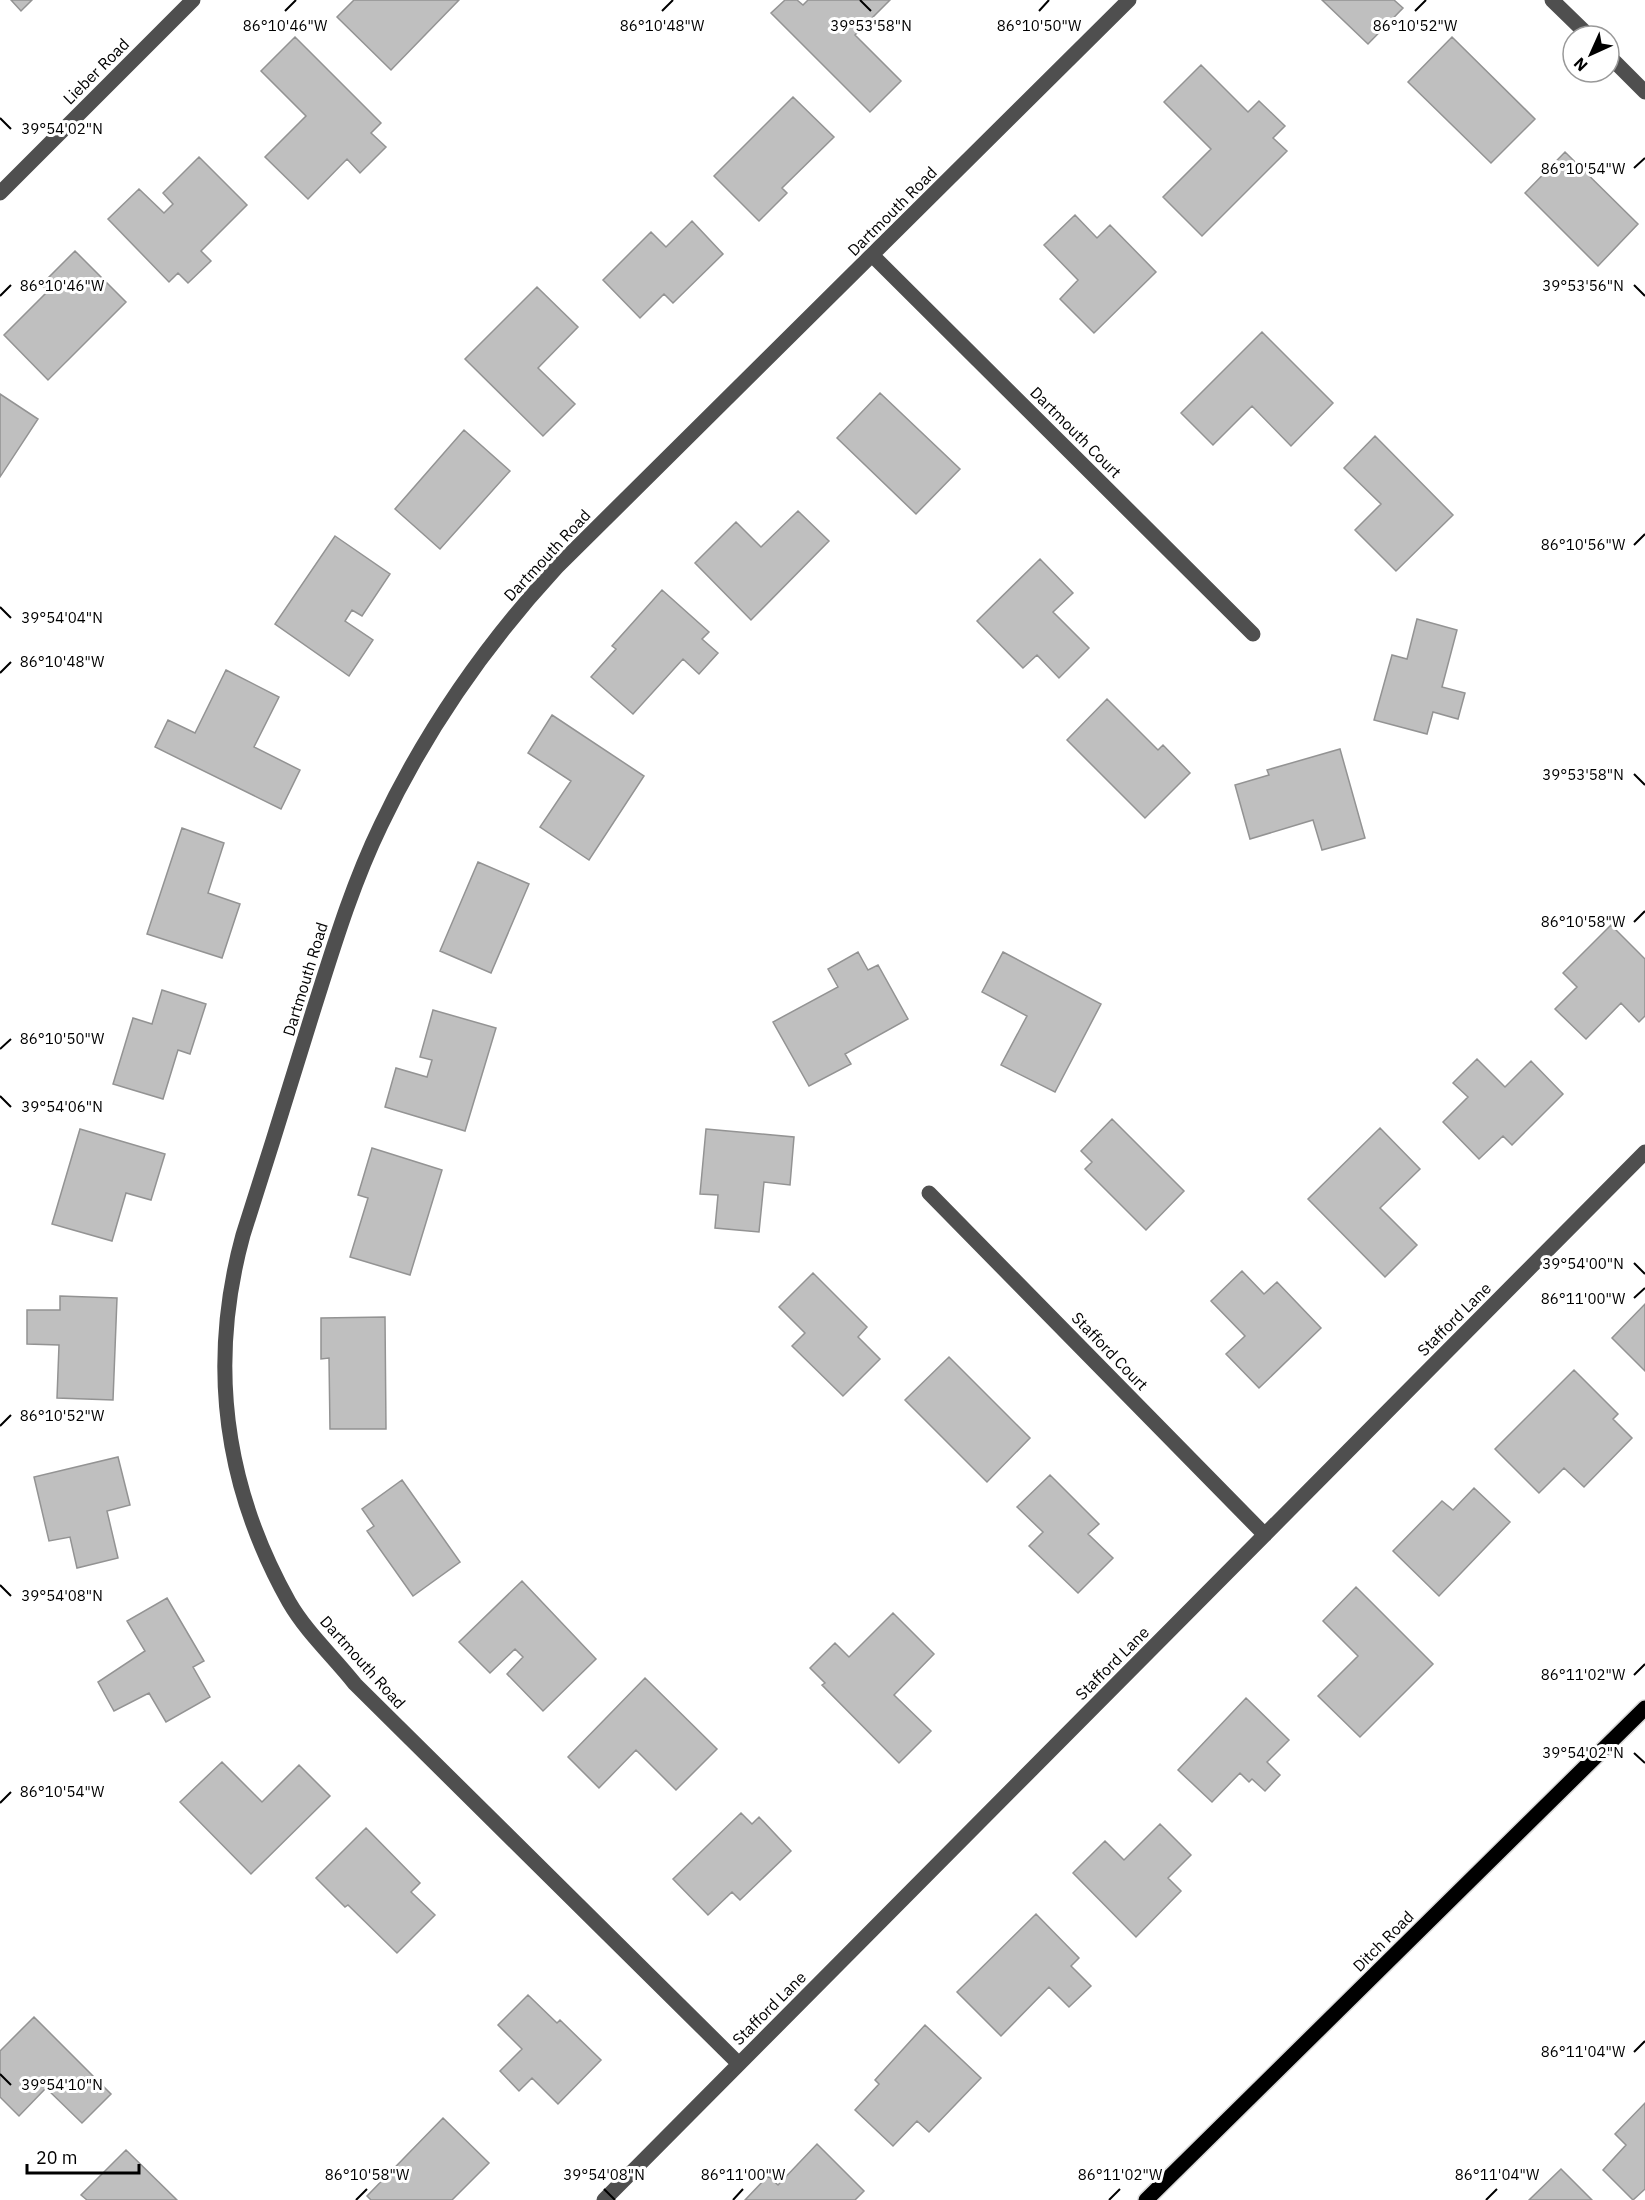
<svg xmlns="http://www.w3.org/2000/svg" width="1645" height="2200" viewBox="0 0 1645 2200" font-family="'IBM Plex Sans',sans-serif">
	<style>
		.building { fill: #bfbfbf; stroke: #939393; stroke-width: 1.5 }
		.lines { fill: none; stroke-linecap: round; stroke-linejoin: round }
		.major-casing { stroke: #dbdbdb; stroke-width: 18 }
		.minor { stroke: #4f4f4f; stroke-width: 15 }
		.major { stroke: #000; stroke-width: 15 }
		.ticks { fill: none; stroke: #000; stroke-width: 2 }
		.labels { text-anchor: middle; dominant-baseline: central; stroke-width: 6; stroke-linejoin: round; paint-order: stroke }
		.street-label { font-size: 16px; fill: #000; stroke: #fff }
		.ticks-label { font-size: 15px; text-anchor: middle; fill: #000; stroke: #fff; stroke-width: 6; stroke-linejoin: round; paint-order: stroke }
	</style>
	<rect width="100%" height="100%" fill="#fff"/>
	<path class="building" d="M11 0H32L21 11Z
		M354 0H459L391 70 337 17Z
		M785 0H797L803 5 808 0H890L855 35 901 81 870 112 771 13Z
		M1322 0H1394L1403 8 1368 44Z
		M295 37 381 123 371 133 386 147 360 173 347 159 308 199 265 157 306 116 261 71Z
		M1452 37 1535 119 1491 163 1408 82Z
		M1201 65 1248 112 1259 101 1285 126 1273 138 1287 151 1202 236 1163 197 1211 149 1164 102Z
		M793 97 834 137 782 188 787 193 759 221 714 176Z
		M1565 152 1638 224 1598 266 1525 193Z
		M199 157 247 205 201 251 211 261 188 283 178 273 169 282 108 219 139 189 164 213 173 204 163 193Z
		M1075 215 1097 238 1110 225 1156 272 1094 333 1060 299 1078 280 1044 245Z
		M692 221 723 254 673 303 664 294 640 318 603 280 651 232 666 247Z
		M75 251 126 302 48 380 4 335 48 291 41 285Z
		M537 287 578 327 538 368 575 404 543 436 465 359Z
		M1262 332 1333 403 1291 446 1252 406 1213 445 1181 413Z
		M880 393 960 469 916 514 837 438Z
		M0 394 38 419 0 477Z
		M464 430 510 471 440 549 395 509Z
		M1375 436 1453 515 1396 571 1355 530 1381 504 1344 468Z
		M798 511 829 541 751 620 695 563 736 522 761 547Z
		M335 536 390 574 362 616 352 610 345 621 373 640 349 676 275 624Z
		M1040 559 1073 593 1053 612 1089 648 1059 678 1037 655 1023 668 977 621Z
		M662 590 709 632 702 639 718 653 699 674 683 659 633 714 591 677 616 649 612 646Z
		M1417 619 1457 630 1442 687 1465 693 1458 719 1433 712 1427 734 1374 720 1392 655 1407 659Z
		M226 670 279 697 254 747 300 770 281 809 155 747 168 720 195 733Z
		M1107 699 1158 750 1163 745 1190 773 1145 818 1067 740Z
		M552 715 644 776 589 860 540 827 571 781 528 753Z
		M1340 749 1365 838 1322 850 1313 820 1250 839 1235 785 1269 775 1267 770Z
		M182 828 224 843 208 893 240 904 222 958 147 934Z
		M478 862 529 884 491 973 440 951Z
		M1611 925 1645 959V1016L1639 1022 1621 1003 1586 1039 1555 1009 1577 987 1563 973Z
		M858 952 868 970 878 965 908 1019 845 1054 851 1064 809 1086 773 1022 838 987 828 969Z
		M1003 952 1101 1004 1055 1092 1001 1065 1027 1016 982 992Z
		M162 990 206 1004 190 1054 178 1050 163 1099 113 1084 133 1018 152 1024Z
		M433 1010 496 1028 465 1131 385 1107 396 1068 427 1077 432 1060 420 1057Z
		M1477 1059 1505 1087 1531 1061 1563 1094 1512 1145 1503 1136 1479 1159 1443 1122 1468 1097 1453 1083Z
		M1112 1119 1184 1191 1146 1230 1085 1169 1092 1162 1081 1151Z
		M1380 1128 1420 1169 1380 1208 1417 1245 1385 1277 1308 1199Z
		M80 1129 165 1154 151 1200 126 1193 112 1241 52 1224Z
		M706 1129 794 1137 790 1185 764 1182 759 1232 715 1228 718 1195 700 1194Z
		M372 1148 442 1170 410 1275 350 1257 368 1198 358 1195Z
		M1242 1271 1264 1294 1277 1282 1321 1328 1259 1388 1226 1354 1245 1336 1211 1301Z
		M813 1273 867 1327 858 1337 880 1359 843 1396 792 1346 805 1333 779 1307Z
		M60 1296 117 1298 113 1400 57 1398 59 1345 27 1344V1310H60Z
		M1645 1304V1371L1612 1338Z
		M385 1317 386 1429H330L329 1358 321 1359V1318Z
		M949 1357 1030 1438 987 1482 905 1400Z
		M1574 1370 1618 1414 1613 1419 1632 1438 1584 1487 1564 1468 1539 1493 1495 1449Z
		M118 1457 130 1505 107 1511 118 1558 77 1568 70 1537 49 1541 34 1477Z
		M1050 1475 1099 1524 1088 1534 1113 1558 1078 1593 1029 1546 1043 1532 1017 1507Z
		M402 1480 460 1562 413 1596 367 1531 374 1526 362 1509Z
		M1474 1488 1510 1522 1439 1596 1393 1551 1442 1501 1453 1510Z
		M522 1581 596 1659 543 1711 507 1674 523 1657 515 1649 490 1673 459 1642Z
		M1356 1587 1433 1664 1360 1737 1318 1696 1358 1656 1323 1621Z
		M167 1598 204 1661 193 1667 210 1697 166 1722 149 1693 114 1711 98 1682 145 1651 127 1621Z
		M893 1613 934 1654 894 1695 931 1731 899 1763 822 1685 825 1683 810 1668 835 1643 849 1657Z
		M645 1678 717 1749 676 1790 636 1750 599 1788 568 1757Z
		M1246 1698 1289 1740 1267 1762 1280 1775 1265 1791 1252 1779 1249 1782 1240 1773 1212 1802 1178 1770Z
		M222 1762 262 1802 299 1765 330 1796 251 1874 180 1802Z
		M741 1813 752 1824 759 1817 791 1851 740 1900 732 1892 708 1915 673 1879Z
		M1160 1824 1191 1855 1168 1878 1181 1891 1136 1937 1073 1873 1105 1841 1124 1860Z
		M366 1828 420 1883 411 1892 435 1915 397 1953 348 1905 345 1907 316 1878Z
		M1036 1914 1079 1958 1071 1966 1091 1986 1069 2007 1049 1987 1001 2036 957 1992Z
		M528 1995 557 2023 560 2020 601 2060 558 2104 532 2078 519 2091 500 2071 522 2049 498 2025Z
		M34 2017 111 2094 82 2123 46 2088 19 2116 0 2097V2051Z
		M925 2025 981 2078 929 2132 917 2121 893 2146 855 2110 879 2084 875 2080Z
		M1645 2103V2189L1633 2200 1603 2170 1626 2145 1615 2134Z
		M443 2118 489 2163 452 2200H371L367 2196Z
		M817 2144 864 2191 855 2200H745L768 2176 778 2185Z
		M126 2150 177 2200H87L81 2195Z
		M1561 2169 1592 2200H1529Z"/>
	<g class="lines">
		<defs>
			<path id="major" d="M1146 2200 1645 1708"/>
		</defs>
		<use href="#major" class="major-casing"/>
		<path class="minor" d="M1552 0 1589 36
			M1609 56 1645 92
			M0 193 193 0
			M873 256 1253 634
			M929 1193 1265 1535
			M739 2064 355 1684C333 1656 307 1633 289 1602 224 1486 208 1363 243 1235 266 1163 289 1090 311 1018 332 952 351 887 381 825 426 730 486 644 557 567L1129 0
			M604 2200 1645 1152"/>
		<use href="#major" class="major"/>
	</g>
	<path class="ticks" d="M860 0 871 11M285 11 296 0M662 11 673 0M1039 11 1049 0M1415 11 1426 0M0 118 11 129M1634 168 1645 158M1634 285 1645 296M0 296 11 285M1634 545 1645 534M0 607 11 618M0 673 11 662M1634 774 1645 785M1634 922 1645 911M0 1049 11 1039M0 1096 11 1107M1634 1263 1645 1274M1634 1298 1645 1288M0 1426 11 1415M0 1585 11 1596M1634 1675 1645 1664M1634 1753 1645 1763M0 1803 11 1792M1634 2052 1645 2041M0 2074 11 2085M604 2189 615 2200M356 2200 367 2189M733 2200 743 2189M1109 2200 1120 2189M1486 2200 1497 2189"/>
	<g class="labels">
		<g class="street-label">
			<text transform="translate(96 71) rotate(-45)">Lieber Road</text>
			<text transform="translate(892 211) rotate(-45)">Dartmouth Road</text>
			<text transform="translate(1076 432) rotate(45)">Dartmouth Court</text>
			<text transform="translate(547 555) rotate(-47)">Dartmouth Road</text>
			<text transform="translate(305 979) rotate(-73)">Dartmouth Road</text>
			<text transform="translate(1454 1319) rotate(-45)">Stafford Lane</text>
			<text transform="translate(1110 1351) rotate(46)">Stafford Court</text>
			<text transform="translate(363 1662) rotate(48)">Dartmouth Road</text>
			<text transform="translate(1112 1663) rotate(-45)">Stafford Lane</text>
			<text transform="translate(1383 1941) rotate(-45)">Ditch Road</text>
			<text transform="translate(769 2008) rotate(-45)">Stafford Lane</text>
		</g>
	</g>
	<g class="ticks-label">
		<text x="285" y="31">86°10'46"W</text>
		<text x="662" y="31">86°10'48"W</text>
		<text x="871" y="31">39°53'58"N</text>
		<text x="1039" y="31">86°10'50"W</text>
		<text x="1415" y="31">86°10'52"W</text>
		<text x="62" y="134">39°54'02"N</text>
		<text x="1583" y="174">86°10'54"W</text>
		<text x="1583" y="291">39°53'56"N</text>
		<text x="62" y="291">86°10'46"W</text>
		<text x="1583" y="550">86°10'56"W</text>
		<text x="62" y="623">39°54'04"N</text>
		<text x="62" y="667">86°10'48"W</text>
		<text x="1583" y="780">39°53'58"N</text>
		<text x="1583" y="927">86°10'58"W</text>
		<text x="62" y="1044">86°10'50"W</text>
		<text x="62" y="1112">39°54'06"N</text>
		<text x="1583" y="1269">39°54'00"N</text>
		<text x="1583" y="1304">86°11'00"W</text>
		<text x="62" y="1421">86°10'52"W</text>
		<text x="62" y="1601">39°54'08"N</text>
		<text x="1583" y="1680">86°11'02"W</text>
		<text x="1583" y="1758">39°54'02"N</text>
		<text x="62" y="1797">86°10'54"W</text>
		<text x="1583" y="2057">86°11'04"W</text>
		<text x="62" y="2090">39°54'10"N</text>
		<text x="367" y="2180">86°10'58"W</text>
		<text x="604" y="2180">39°54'08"N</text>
		<text x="743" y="2180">86°11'00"W</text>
		<text x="1120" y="2180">86°11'02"W</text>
		<text x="1497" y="2180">86°11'04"W</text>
	</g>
	<g transform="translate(1591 54) rotate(225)"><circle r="28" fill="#ffffff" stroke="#999999" stroke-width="1.5"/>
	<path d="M0-4.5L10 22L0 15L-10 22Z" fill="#000000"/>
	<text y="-9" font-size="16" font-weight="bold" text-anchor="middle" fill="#000000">N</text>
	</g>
	<path d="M27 2164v9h112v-9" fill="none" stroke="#000000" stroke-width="3"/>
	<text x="36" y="2164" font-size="18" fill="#000000" stroke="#ffffff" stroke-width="4.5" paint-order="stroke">20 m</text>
</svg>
